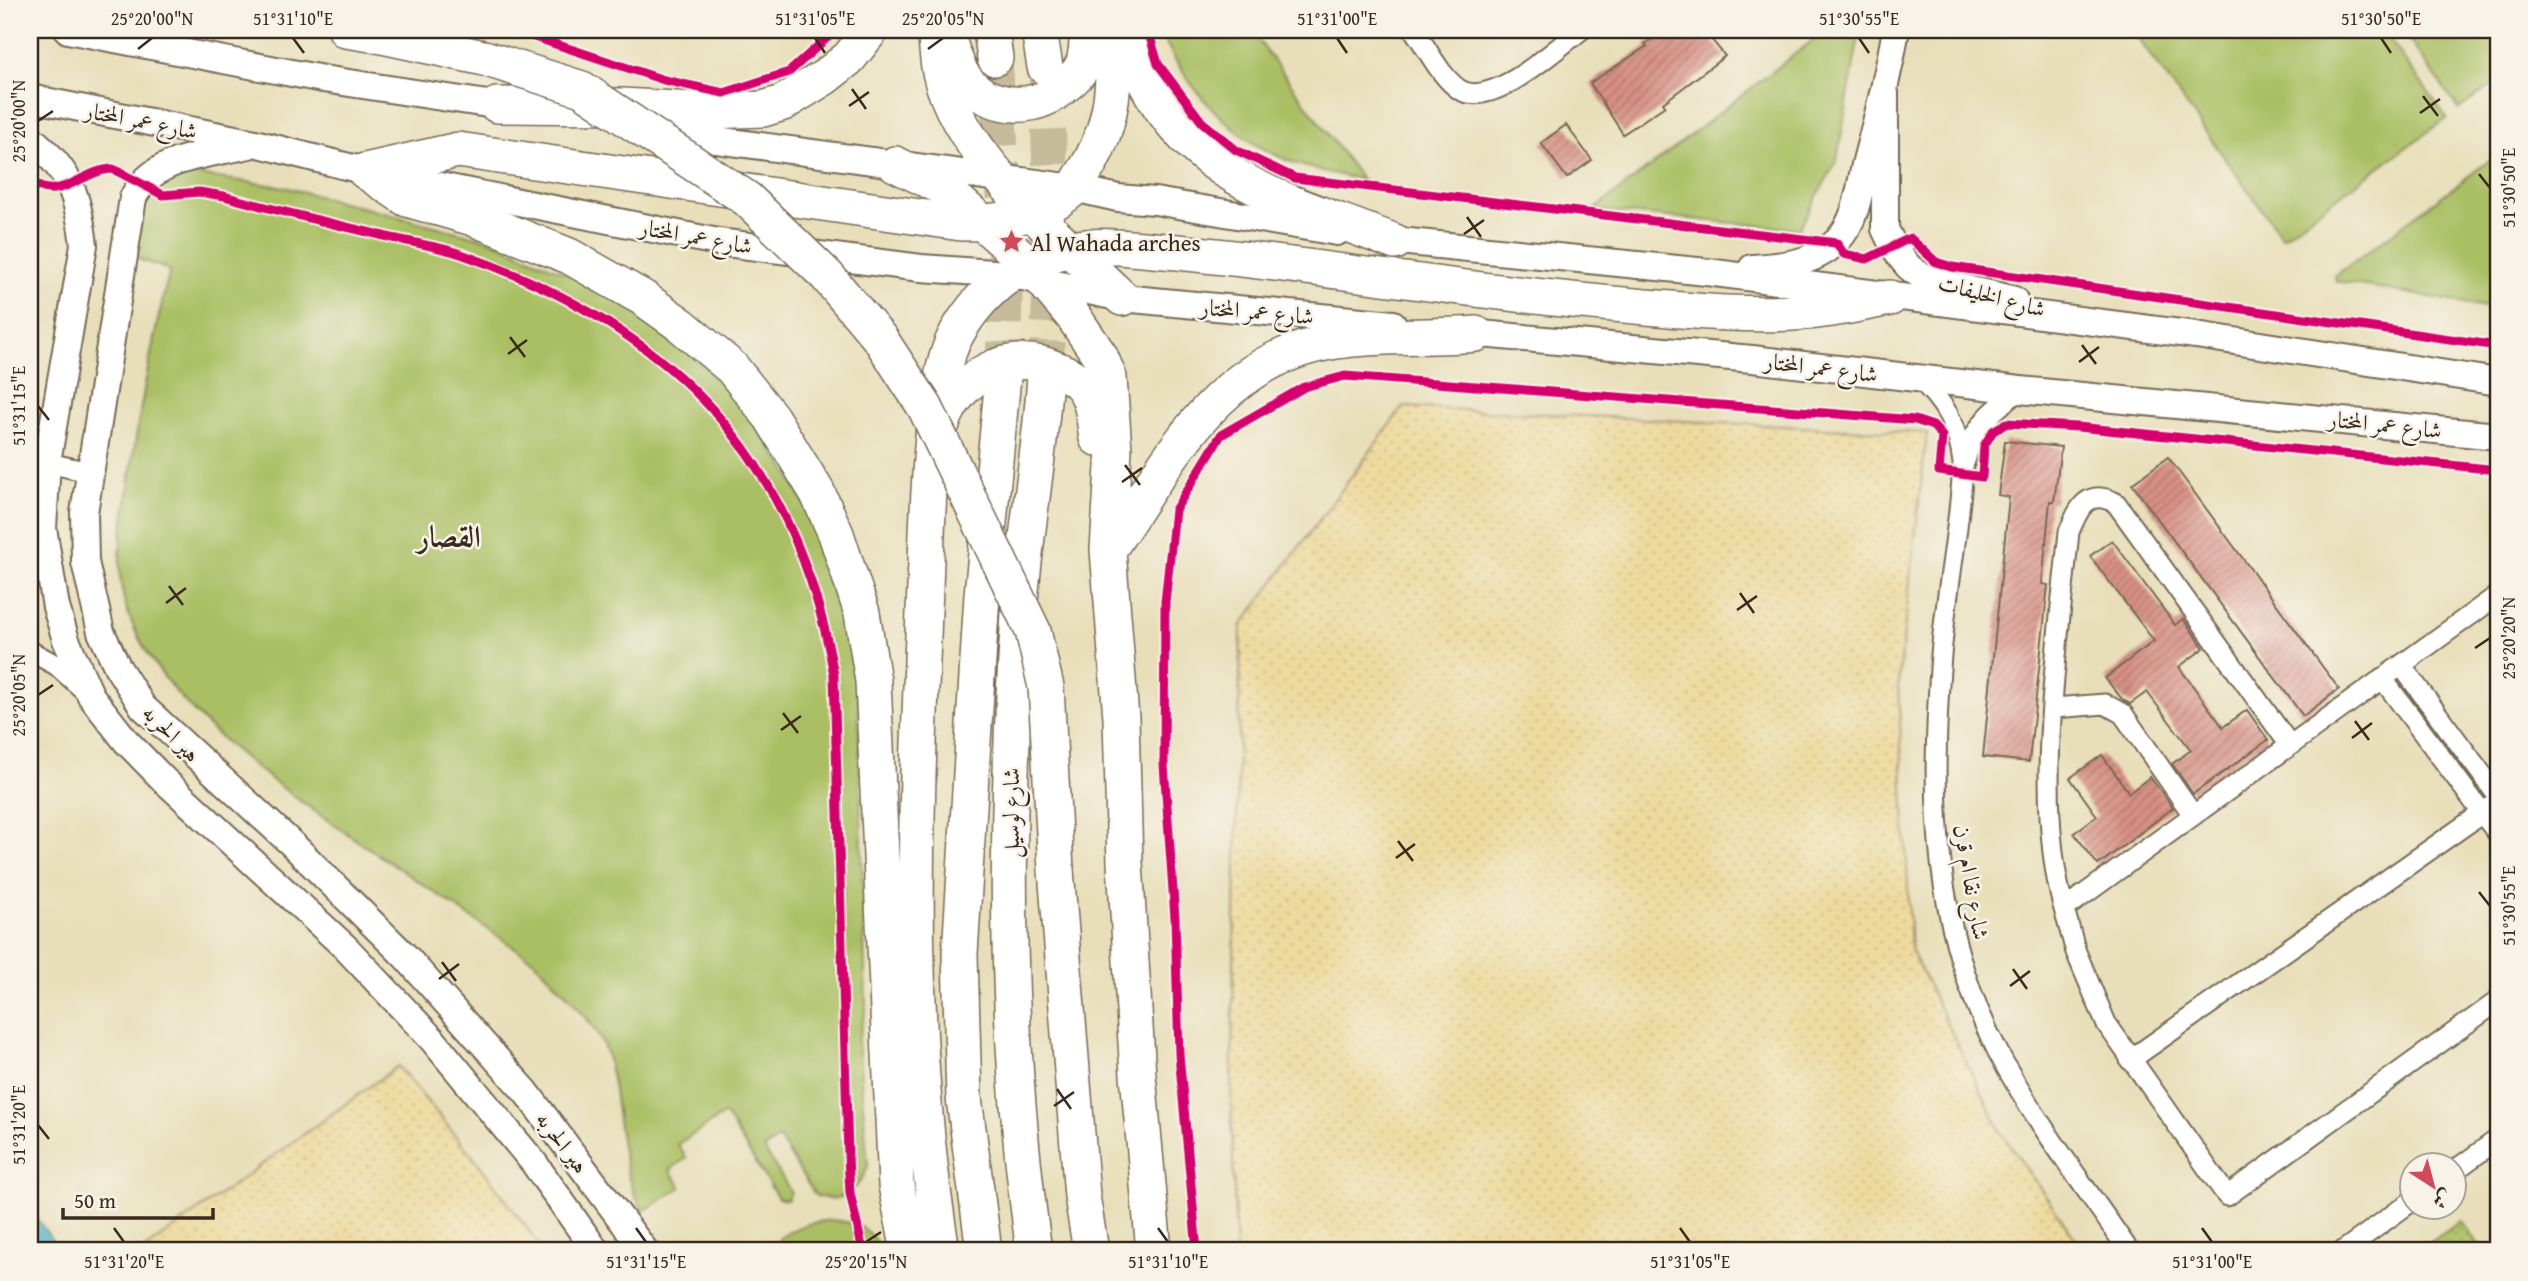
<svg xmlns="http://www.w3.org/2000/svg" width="2528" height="1281" viewBox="0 0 2528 1281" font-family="'Gentium Book Plus',Amiri,serif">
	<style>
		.grass { fill: url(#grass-dots); stroke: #727440; stroke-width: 2 }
		.sand { fill: url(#sand-dots); stroke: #94825e; stroke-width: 2 }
		.garden { fill: #aabf63; stroke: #727440; stroke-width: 2 }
		.water { fill: url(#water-ripples); stroke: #406c72; stroke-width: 2 }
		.building { fill: url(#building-hatch) }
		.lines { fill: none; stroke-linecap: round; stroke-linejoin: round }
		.highway-tunnel { stroke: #c5bb9b; stroke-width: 35; stroke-dasharray: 35 18; stroke-linecap: butt }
		.street-casing { stroke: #786955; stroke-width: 23 }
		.secondary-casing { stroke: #786955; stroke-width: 30 }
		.highway-casing { stroke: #786955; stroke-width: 38 }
		.street { stroke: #fff; stroke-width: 19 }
		.secondary { stroke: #fff; stroke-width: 26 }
		.highway { stroke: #fff; stroke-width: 35 }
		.highway-bridge-casing { stroke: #786955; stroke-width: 38; stroke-linecap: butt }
		.highway-bridge { stroke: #fff; stroke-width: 35 }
		.cycleway-casing { stroke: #f7f3e8; stroke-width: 13 }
		.cycleway { stroke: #d6006c; stroke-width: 9 }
		.ticks { fill: none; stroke: #3b2a1e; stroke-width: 2.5 }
		.labels { text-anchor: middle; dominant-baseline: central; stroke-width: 5; stroke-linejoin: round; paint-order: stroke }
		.street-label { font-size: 23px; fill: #3b2a1e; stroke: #f7f3e8 }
		.poi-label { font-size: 23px; fill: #3b2a1e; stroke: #f7f3e8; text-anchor: start }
		.district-label { font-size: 30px; font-weight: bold; fill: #3b2a1e; stroke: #f7f3e8 }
		.neatline { fill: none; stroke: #3b2a1e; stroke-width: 2.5 }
		.ticks-label { font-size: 18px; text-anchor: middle; fill: #3b2a1e }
	</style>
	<defs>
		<pattern id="grass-dots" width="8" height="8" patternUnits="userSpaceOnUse" patternTransform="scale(1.75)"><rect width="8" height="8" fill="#aabf63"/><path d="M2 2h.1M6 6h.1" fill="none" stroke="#8c9b51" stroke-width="1.8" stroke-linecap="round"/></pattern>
		<pattern id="sand-dots" width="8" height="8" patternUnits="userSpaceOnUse" patternTransform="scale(1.75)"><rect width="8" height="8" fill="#eeda9e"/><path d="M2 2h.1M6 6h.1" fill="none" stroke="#cdbb88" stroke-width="1.8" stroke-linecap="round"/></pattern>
		<pattern id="water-ripples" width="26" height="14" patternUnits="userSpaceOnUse" patternTransform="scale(1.75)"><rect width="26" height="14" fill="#46afc5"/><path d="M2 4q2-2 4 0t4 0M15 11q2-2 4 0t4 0" fill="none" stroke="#3c8f9f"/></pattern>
		<pattern id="building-hatch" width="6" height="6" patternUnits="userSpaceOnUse" patternTransform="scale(1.75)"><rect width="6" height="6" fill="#d89085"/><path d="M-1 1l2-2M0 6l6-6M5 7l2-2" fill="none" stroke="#b0766c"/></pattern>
	</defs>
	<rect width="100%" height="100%" fill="#f7f3e8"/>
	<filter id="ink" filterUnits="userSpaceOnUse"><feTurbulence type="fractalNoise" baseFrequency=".0143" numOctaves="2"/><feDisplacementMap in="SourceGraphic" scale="14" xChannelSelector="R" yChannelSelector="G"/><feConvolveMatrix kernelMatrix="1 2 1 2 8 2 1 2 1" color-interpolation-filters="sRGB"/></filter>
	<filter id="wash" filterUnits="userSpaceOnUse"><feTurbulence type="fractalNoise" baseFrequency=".00686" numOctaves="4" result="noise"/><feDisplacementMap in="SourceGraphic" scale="28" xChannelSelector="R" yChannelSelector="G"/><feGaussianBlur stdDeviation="1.57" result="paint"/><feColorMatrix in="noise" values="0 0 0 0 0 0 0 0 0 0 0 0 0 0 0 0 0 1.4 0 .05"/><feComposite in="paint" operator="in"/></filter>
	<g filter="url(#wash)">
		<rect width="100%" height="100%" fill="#e8dfba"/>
		<path class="grass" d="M2461 1221 2483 1251H2418Z"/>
		<path class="sand" d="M1403 407 1927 433 1898 684 1911 950 2002 1134 2084 1251H1236L1231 1101 1241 626Z
			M398 1066 479 1164 544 1251H142Z"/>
		<path class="garden" d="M1160 30H1251L1362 180C1340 174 1316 171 1294 163 1231 140 1187 89 1160 30Z
			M1826 30H1860L1837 160 1799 229 1594 210Z
			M2132 30H2383L2447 118 2282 237Z
			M2402 30H2498V81L2459 109Z
			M2498 154V309L2336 281 2335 276Z
			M190 174 284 187 492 241 607 291 681 346 714 376 753 423 783 465 803 502 838 582 857 665 866 1010 858 1041 868 1166C859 1190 841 1206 815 1195L779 1138 764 1149 791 1192 787 1200 778 1198 725 1114 678 1144 686 1158 670 1170 681 1187 644 1211C617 1177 620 1092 605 1049 594 1021 555 982 534 961 488 930 444 898 398 868 307 806 136 701 121 583 117 553 124 522 128 493 138 417 151 344 170 270L140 260 132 251 143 196 173 175Z
			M832 1220C853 1222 874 1228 879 1251H782L779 1239C795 1226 812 1222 832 1220Z"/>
		<path class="water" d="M30 1209 60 1251H30Z"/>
		<g id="blocks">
			<path class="building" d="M1664 30H1704L1725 56 1663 103 1665 106 1623 134 1590 83 1647 46 1645 44Z
				M1566 125 1592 160 1567 178 1541 143Z
				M2005 441 2061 447 2054 502 2050 501 2042 584 2048 585 2029 762 1983 757 2009 497 1998 495Z
				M2168 457 2339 689 2303 716 2132 484Z
				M2112 540 2175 625 2183 619 2204 648 2179 667 2223 727 2247 710 2268 740 2193 794 2172 764 2191 750 2147 692 2130 704 2122 699 2105 678 2154 641 2090 556Z
				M2102 755 2129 793 2150 777 2173 808 2098 865 2074 833 2097 816 2070 778Z"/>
		</g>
	</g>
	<g filter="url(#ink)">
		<use href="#blocks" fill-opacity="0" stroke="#786955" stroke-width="2"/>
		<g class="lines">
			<path class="highway-tunnel" d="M995 58 1004 198
				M1045 376 1053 245 1046 69
				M1003 377 1006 254"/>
			<defs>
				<path id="street" d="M1414 30C1427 48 1441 78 1460 90 1493 109 1555 49 1581 30
					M1918 378C1944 401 1959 427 1963 463 1960 532 1944 600 1940 669 1931 805 1933 927 1998 1052 2035 1122 2085 1186 2129 1251
					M30 459 89 472
					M1965 461C1973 426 1993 410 2020 390
					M30 560 43 529
					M2498 595 2064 909 2076 952 2106 1023 2227 1196 2498 1001
					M30 651 56 665 85 691
					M2401 665 2498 796
					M2382 678 2498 834
					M2054 708 2105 704 2123 714 2193 815
					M2064 909C2033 801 2058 643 2069 532 2079 507 2088 488 2116 503L2289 744
					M2130 1060 2498 802
					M2454 1171 2498 1139
					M2343 1251 2412 1201"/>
				<path id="secondary" d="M68 30 323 79 514 108
					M1885 93V229C1891 242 1898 256 1909 267 1929 287 1986 291 2014 300
					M30 98 255 143 365 171 718 242 921 268 1008 274 1122 298 1393 324
					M649 131 1074 188 1118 198 1155 201 1337 232
					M30 138C70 170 78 195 84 245L47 462 43 528 56 607 66 640 91 696 126 741 164 780 345 947 432 1039 534 1163 596 1251
					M249 145C208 155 153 156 133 198L84 513 85 562 101 632 118 668 143 707 292 844 405 956 526 1092 645 1251
					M1379 239 1707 272 2196 335 2498 382
					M1752 268C1781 266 1815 264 1837 241 1858 219 1859 189 1866 161 1878 117 1888 75 1896 30
					M1459 332 1752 359 2020 390 2498 436"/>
				<path id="highway" d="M346 30 377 35
					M935 30C937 44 937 59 940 72 958 156 1063 241 1122 298
					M991 30 995 58
					M1039 30 1045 67
					M1122 30C1178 180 1260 189 1395 242
					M949 43C953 53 956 64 961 73 981 106 1025 113 1055 93 1067 84 1079 76 1084 62 1087 52 1087 40 1088 30
					M497 105 622 106 711 111 763 109 783 103 825 77 849 58 871 30
					M895 164 942 187 1028 263 1073 316 1100 356 1109 378 1114 450 1108 550 1121 718 1125 863 1138 1075 1154 1251
					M365 171 407 199 473 218 569 256 643 298 681 325 732 368 771 417 817 492 836 534 862 613 873 681 896 1185 909 1251
					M365 171 458 150 961 223C1000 223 1043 216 1073 189 1078 184 1081 176 1085 171 1112 128 1118 79 1109 30
					M942 424C958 377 1009 347 1056 369 1066 373 1077 378 1083 387 1094 401 1094 421 1097 438
					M1108 550C1170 461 1216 358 1337 341 1382 334 1430 338 1476 334
					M1056 870 1082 1196 1091 1251
					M942 1251C905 1029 916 811 925 587 928 525 928 384 957 333 985 284 1030 253 1086 247 1108 245 1131 248 1153 250 1207 254 1260 261 1314 268 1421 282 1527 297 1635 306 1692 311 1749 317 1806 312 1834 310 1863 303 1890 298
					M984 1251 964 1098 960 954 982 595 1003 377
					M1034 1251C1004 1040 1004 825 1019 613 1025 534 1040 455 1045 376"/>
			</defs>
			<use href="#street" class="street-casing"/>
			<use href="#secondary" class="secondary-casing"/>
			<use href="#highway" class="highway-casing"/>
			<use href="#street" class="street"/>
			<use href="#secondary" class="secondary"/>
			<use href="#highway" class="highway"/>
			<defs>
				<path id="highway-bridge" d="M377 35 484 58 582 89 747 199 827 276 881 340 925 407 1033 631 1046 687 1056 870"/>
			</defs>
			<use href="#highway-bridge" class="highway-bridge-casing"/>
			<use href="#highway-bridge" class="highway-bridge"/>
			<defs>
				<path id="cycleway" d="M513 30 664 80 724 93 789 72 829 36
					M1148 30 1158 64 1202 122 1236 150 1295 178 1836 243 1844 254 1867 259 1910 238 1936 262 1952 267 2498 346
					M30 180C57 206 83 169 113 169L163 195 199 192 224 196C277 211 330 223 384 236 409 242 437 246 461 254 670 327 796 453 834 675L848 1156 850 1193 863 1251
					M1197 1251 1179 1054 1175 918 1164 765 1165 602 1175 510 1221 435 1304 387 1345 376 1915 420 1933 426 1942 436 1939 471 1982 477 1984 446 1993 431 2007 423 2078 427 2498 470"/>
			</defs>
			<use href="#cycleway" class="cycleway-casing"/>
			<use href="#cycleway" class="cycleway"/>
		</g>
	</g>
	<path class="ticks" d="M293 38 304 53M815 38 825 53M1337 38 1347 53M1859 38 1869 53M2381 38 2391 53M138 49 152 38M928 49 943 38M852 89 866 109M2423 96 2438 116M849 106 869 92M2420 113 2440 99M38 121 53 111M2479 174 2490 188M1467 217 1481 237M1464 234 1484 220M510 337 525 357M2082 345 2096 364M508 354 527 340M2079 362 2099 347M38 406 49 420M1125 465 1140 485M1122 482 1142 468M169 586 183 605M1740 593 1754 613M166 603 186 588M1737 610 1757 596M2475 648 2490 638M38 695 53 685M783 713 798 733M2355 721 2369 740M781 730 801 716M2352 738 2372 723M1398 841 1413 861M1396 858 1415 844M2479 892 2490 906M442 962 456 981M2013 969 2027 989M439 979 459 964M2010 986 2030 971M1057 1089 1071 1109M1054 1106 1074 1092M38 1125 49 1139M114 1228 124 1242M636 1228 646 1242M1158 1228 1168 1242M1680 1228 1690 1242M2202 1228 2212 1242M866 1242 881 1232"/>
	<defs>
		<symbol id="sight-bare" viewBox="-9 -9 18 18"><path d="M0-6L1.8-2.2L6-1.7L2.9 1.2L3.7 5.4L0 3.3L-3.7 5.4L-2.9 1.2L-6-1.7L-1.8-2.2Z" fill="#d1495b" stroke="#f7f3e8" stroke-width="2.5" paint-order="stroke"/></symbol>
	</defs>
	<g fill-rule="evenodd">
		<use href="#sight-bare" x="994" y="224" width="35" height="35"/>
	</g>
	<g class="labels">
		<g class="street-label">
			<text transform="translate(141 120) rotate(11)">شارع عمر المختار</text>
			<text transform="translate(696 236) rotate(10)">شارع عمر المختار</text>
			<text transform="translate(1992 295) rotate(15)">شارع الخليفات</text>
			<text transform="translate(1257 311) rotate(5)">شارع عمر المختار</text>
			<text transform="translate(1821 367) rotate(7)">شارع عمر المختار</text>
			<text transform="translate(2385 424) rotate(6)">شارع عمر المختار</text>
			<text transform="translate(172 733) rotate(45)">هير الحربه</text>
			<text transform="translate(1010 813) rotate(-90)">شارع لوسيل</text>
			<text transform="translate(1972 882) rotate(80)">شارع نقا ام قرن</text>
			<text transform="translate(563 1142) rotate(53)">هير الحربه</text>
		</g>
		<g class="poi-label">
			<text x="1031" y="242">Al Wahada arches</text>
		</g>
		<g class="district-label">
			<text x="449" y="536">القصار</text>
		</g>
	</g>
	<rect width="2528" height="1281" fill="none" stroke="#f7f3e8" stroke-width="77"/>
	<g transform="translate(2433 1186) rotate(144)"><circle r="33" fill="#f7f3e8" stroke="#aca397" stroke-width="2"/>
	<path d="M0-5L12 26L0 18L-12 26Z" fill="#d1495b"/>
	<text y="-10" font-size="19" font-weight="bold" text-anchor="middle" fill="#3b2a1e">ش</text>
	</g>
	<path d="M63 1208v10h150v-10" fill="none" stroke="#3b2a1e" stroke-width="3.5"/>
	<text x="74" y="1208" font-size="21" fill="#3b2a1e" stroke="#f7f3e8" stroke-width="5" paint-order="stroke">50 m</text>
	<rect x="38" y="38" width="2452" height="1204" class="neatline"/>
	<g class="ticks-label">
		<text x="152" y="25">25°20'00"N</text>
		<text x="293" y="25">51°31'10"E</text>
		<text x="815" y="25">51°31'05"E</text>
		<text x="943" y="25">25°20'05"N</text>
		<text x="1337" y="25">51°31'00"E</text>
		<text x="1859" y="25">51°30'55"E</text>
		<text x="2381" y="25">51°30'50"E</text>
		<text transform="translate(19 121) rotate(-90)" y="6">25°20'00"N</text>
		<text transform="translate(2509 188) rotate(-90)" y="6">51°30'50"E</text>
		<text transform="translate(19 406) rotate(-90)" y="6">51°31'15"E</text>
		<text transform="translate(2509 638) rotate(-90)" y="6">25°20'20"N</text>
		<text transform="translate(19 695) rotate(-90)" y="6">25°20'05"N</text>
		<text transform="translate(2509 906) rotate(-90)" y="6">51°30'55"E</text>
		<text transform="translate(19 1125) rotate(-90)" y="6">51°31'20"E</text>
		<text x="124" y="1268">51°31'20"E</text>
		<text x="646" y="1268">51°31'15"E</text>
		<text x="866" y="1268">25°20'15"N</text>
		<text x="1168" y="1268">51°31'10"E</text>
		<text x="1690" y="1268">51°31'05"E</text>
		<text x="2212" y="1268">51°31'00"E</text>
	</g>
</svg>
